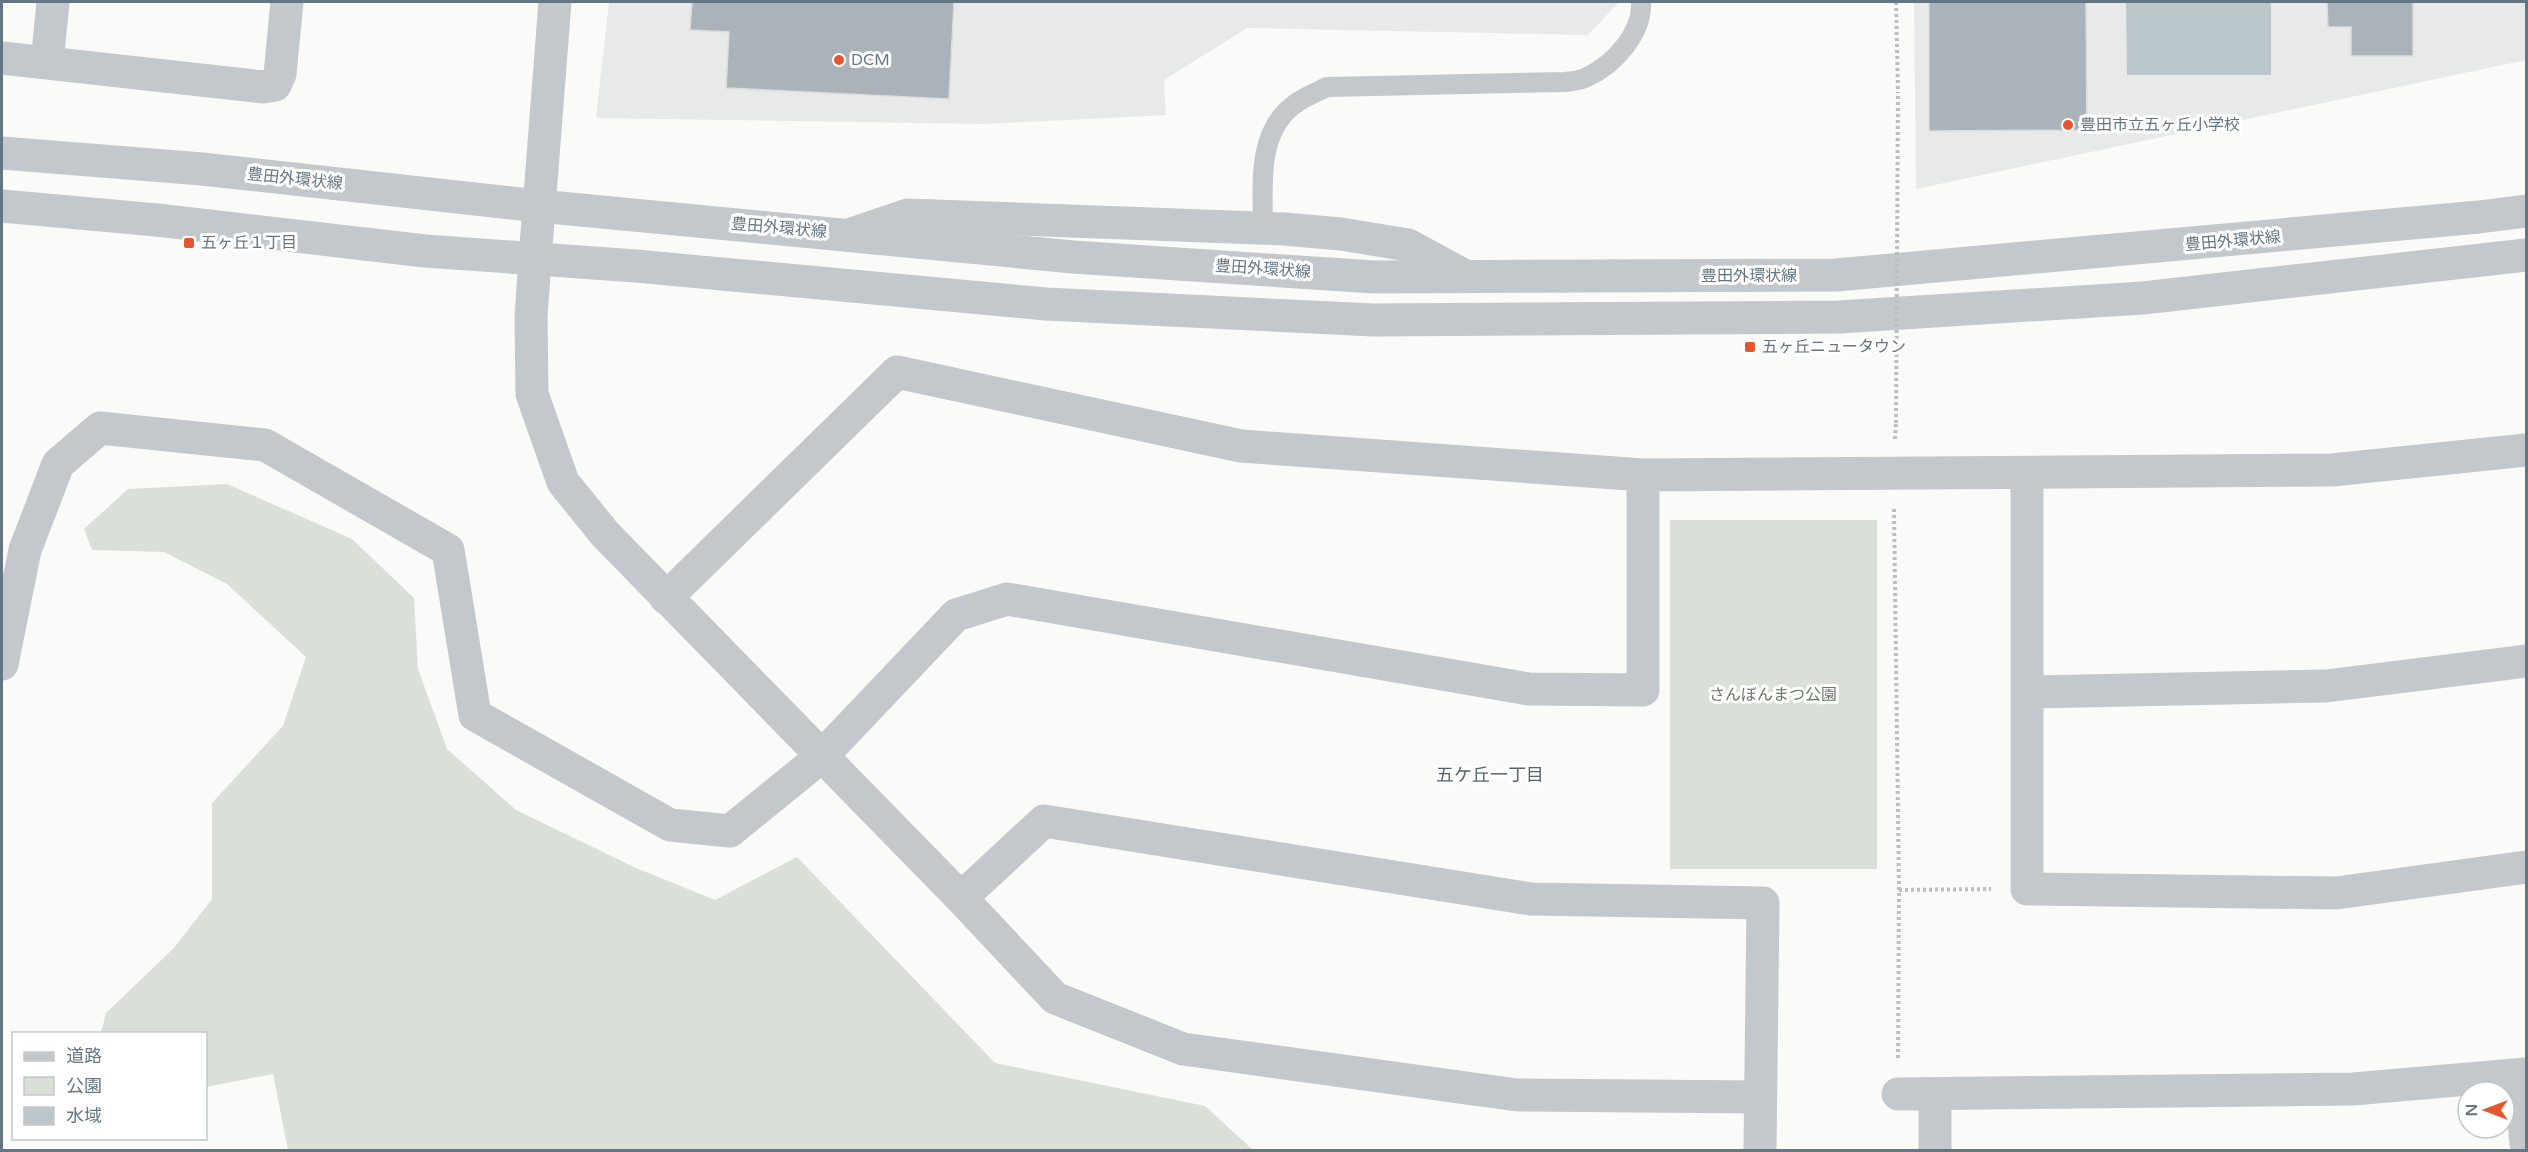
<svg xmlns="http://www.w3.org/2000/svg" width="2528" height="1152" viewBox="0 0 2528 1152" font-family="'Varela Round','Noto Sans JP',sans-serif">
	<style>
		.built { fill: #e8e9e9 }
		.green { fill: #dadfd7 }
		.water { fill: #bbc7cb }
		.building { fill: #aab3b9; stroke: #dcdcda; stroke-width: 1.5 }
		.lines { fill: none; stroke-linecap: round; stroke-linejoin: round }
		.path { stroke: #bbbfc2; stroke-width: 4; stroke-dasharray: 3 3; stroke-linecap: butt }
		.service { stroke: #c3c8cc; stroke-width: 20 }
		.minor { stroke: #c3c8cc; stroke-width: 33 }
		.tertiary { stroke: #c3c8cc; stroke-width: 33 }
		.path-bridge { stroke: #bbbfc2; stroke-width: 4; stroke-dasharray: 3 3; stroke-linecap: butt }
		.poi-dot { fill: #e4572e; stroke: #fff; stroke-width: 2 }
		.labels { text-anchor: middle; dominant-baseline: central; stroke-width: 6; stroke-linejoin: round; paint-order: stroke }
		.poi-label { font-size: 16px; fill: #657683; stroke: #fff; text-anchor: start }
		.street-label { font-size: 16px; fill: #657683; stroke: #fff }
		.park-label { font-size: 16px; fill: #687a64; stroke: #fff }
		.neighbourhood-label { font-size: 18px; fill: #57646e; stroke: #fff }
	</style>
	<rect width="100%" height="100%" fill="#fafaf8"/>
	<path class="built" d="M609 2H1619L1588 35 1247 28 1164 80 1166 115 984 124 596 118Z
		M1914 2H2526V60L1916 189Z"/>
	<path class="green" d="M227 484 352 539 414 598 418 669 447 749 516 810 636 868 715 900 797 857 995 1063 1205 1106 1253 1150H288L273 1074 206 1087V1034L101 1033 106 1013 174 948 212 899V803L283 726 306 657 227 584 164 552 92 550 84 529 128 489Z
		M1877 520V869H1670V520Z"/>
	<path class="water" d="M2126 2H2271V75H2127Z"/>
	<path class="building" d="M692 2H954L949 99 726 88 729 32 690 30Z
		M1929 2H2086L2087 130 1929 131Z
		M2327 2H2413V56H2351V27H2328Z"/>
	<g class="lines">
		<path class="path" d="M1896 2 1898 92
			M1895 439 1896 423
			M1894 509 1899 890 1898 1060
			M1899 890 1991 889"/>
		<path class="service" d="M1263 229C1263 186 1256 132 1295 104 1304 97 1317 92 1327 87L1565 82C1572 81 1581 81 1587 77 1615 64 1643 32 1641 2"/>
		<path class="minor" d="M2 58 263 87 275 85 280 74 287 2
			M47 63 53 2
			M849 235 908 215 1284 229 1341 234 1408 245 1465 276
			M535 259 531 317 532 394 563 482 605 534 961 898 1055 998 1183 1049 1517 1095 1759 1097
			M2027 473V889L2336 893 2526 867
			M666 598 897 372 1241 446 1643 475 2332 470 2526 450
			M2 664 25 550 58 464 100 428 265 445 448 550 475 715 670 825 730 831 821 757 956 615 1007 599 1529 689 1643 690V475
			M2027 692 2326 686 2526 661
			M961 898 1044 821 1531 899 1763 903 1760 1150
			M2520 1075 2526 1144
			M1898 1094 2353 1089 2526 1074
			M1935 1094V1150"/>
		<path class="tertiary" d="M2 153 202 169 539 206 1073 257 1374 277 1836 275 2479 217 2526 211
			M2 206 157 220 425 251 636 266 1046 304 1373 320 1839 317 2143 298 2526 255
			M535 259 555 2"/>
		<path class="path-bridge" d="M1896 423 1898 92"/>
	</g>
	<g class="poi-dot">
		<circle cx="839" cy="60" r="6"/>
		<circle cx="2068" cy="125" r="6"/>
		<rect x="183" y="237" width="12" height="12" rx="3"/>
		<rect x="1744" y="341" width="12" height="12" rx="3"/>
	</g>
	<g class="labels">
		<g class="poi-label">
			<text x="851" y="60">DCM</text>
			<text x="2080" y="125">豊田市立五ヶ丘小学校</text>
			<text x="201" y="243">五ヶ丘１丁目</text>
			<text x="1762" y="347">五ヶ丘ニュータウン</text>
		</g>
		<g class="street-label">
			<text transform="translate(295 179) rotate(6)">豊田外環状線</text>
			<text transform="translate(779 228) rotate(5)">豊田外環状線</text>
			<text transform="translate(2233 241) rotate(-5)">豊田外環状線</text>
			<text transform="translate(1263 269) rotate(4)">豊田外環状線</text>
			<text x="1749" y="276">豊田外環状線</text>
		</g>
		<g class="park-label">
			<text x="1773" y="695">さんぼんまつ公園</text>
		</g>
		<g class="neighbourhood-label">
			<text x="1490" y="775">五ケ丘一丁目</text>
		</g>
	</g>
	<rect width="2528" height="1152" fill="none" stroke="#657683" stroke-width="6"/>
	<rect x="12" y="1032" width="195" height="108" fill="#ffffff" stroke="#c1c8cd" stroke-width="1.5"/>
	<rect x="24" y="1052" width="30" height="9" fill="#c3c8cc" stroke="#c1c8cd" stroke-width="1.5"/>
	<text x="66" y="1062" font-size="18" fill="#657683">道路</text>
	<rect x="24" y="1077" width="30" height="18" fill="#dadfd7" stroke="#c1c8cd" stroke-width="1.5"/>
	<text x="66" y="1092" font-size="18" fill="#657683">公園</text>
	<rect x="24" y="1107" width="30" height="18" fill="#bbc7cb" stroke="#c1c8cd" stroke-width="1.5"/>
	<text x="66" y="1122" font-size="18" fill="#657683">水域</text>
	<g transform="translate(2486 1110) rotate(270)"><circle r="28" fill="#ffffff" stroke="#c1c8cd" stroke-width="1.5"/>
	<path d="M0-4.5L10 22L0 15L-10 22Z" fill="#e4572e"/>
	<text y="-9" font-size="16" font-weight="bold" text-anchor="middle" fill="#657683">N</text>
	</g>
</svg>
